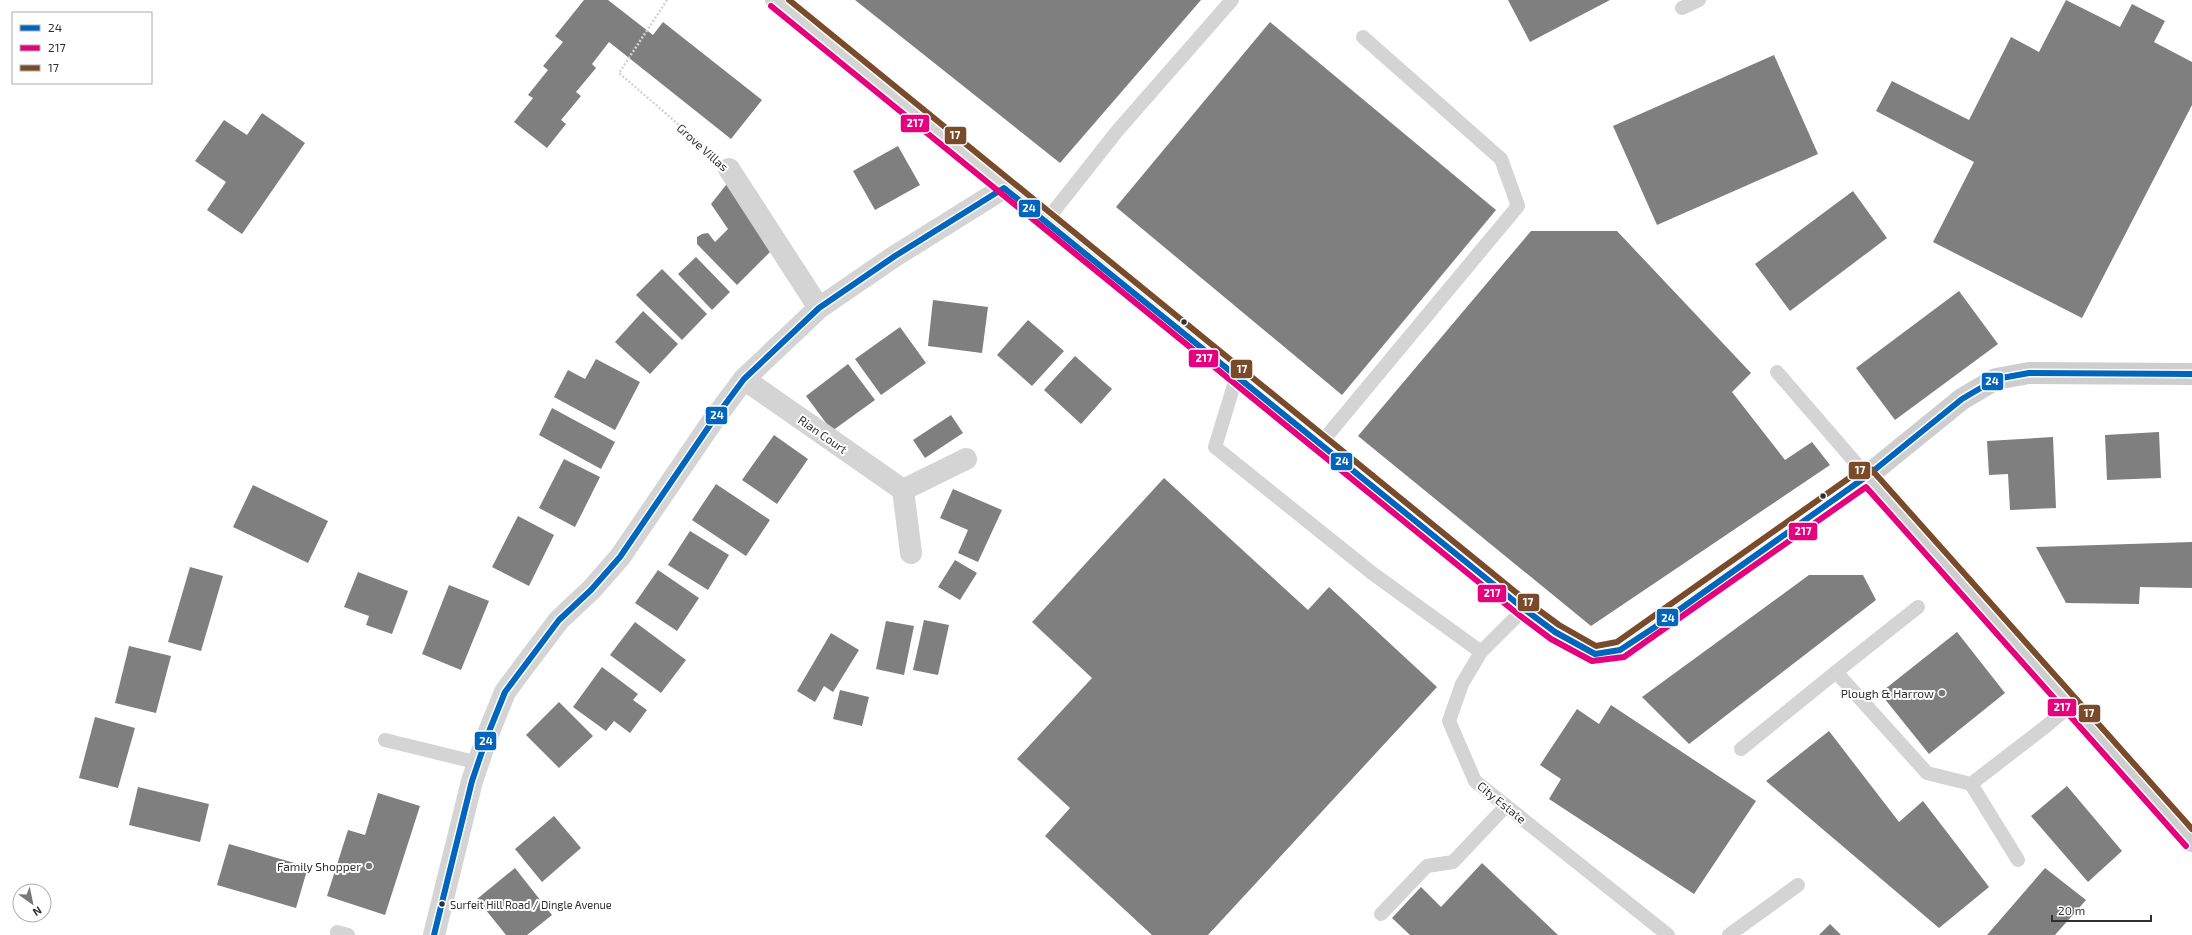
<svg xmlns="http://www.w3.org/2000/svg" width="2192" height="935" font-family="'Exo 2',sans-serif">
  <rect width="100%" height="100%" fill="#fff"/>
  <g fill="#7f7f7f">
    <path d="M584,0h24l45,35 10,-13 99,78 -31,39 -122,-97 -17,22 4,4 -20,24 5,4 -20,24 5,4 -19,24 -33,-26 19,-24 -5,-3 20,-25 -5,-4 20,-24 -8,-6z"/>
    <path d="M855,0h346l-141,163z"/>
    <path d="M1508,0h102l-80,42z"/>
    <path d="M2066,0l54,27 12,-23 33,17 -11,21 38,20v43l-110,213 -149,-76 41,-80 -98,-51 16,-30 77,39 42,-83 28,15z"/>
    <path d="M1270,22l226,188 -154,185 -226,-188z"/>
    <path d="M1774,55l44,99 -161,71 -44,-99z"/>
    <path d="M262,113l43,30 -63,91 -35,-24 19,-28 -31,-21 29,-41 23,15z"/>
    <path d="M898,146l22,39 -45,25 -22,-39z"/>
    <path d="M730,180l41,71 -34,34 -40,-41v-7l5,-3 6,-1 7,9 13,-13 -17,-25z"/>
    <path d="M1853,191l34,47 -97,73 -35,-47z"/>
    <path d="M1531,231h86l134,142 -19,19 53,68 27,-18 18,23 -239,161 -233,-190z"/>
    <path d="M696,257l34,35 -18,18 -34,-36z"/>
    <path d="M662,269l45,45 -25,26 -46,-45z"/>
    <path d="M1959,291l39,53 -103,76 -39,-52z"/>
    <path d="M933,300l55,7 -6,46 -54,-7z"/>
    <path d="M643,311l35,33 -28,30 -35,-32z"/>
    <path d="M1028,320l36,31 -32,35 -35,-31z"/>
    <path d="M900,327l26,36 -45,32 -26,-36z"/>
    <path d="M1075,356l37,33 -31,35 -37,-34z"/>
    <path d="M596,359l44,23 -25,48 -61,-33 14,-27 17,9z"/>
    <path d="M848,364l27,36 -43,31 -26,-35z"/>
    <path d="M552,408l63,34 -14,27 -62,-34z"/>
    <path d="M951,415l12,18 -38,25 -12,-18z"/>
    <path d="M2159,432l2,46 -54,2 -2,-45z"/>
    <path d="M774,435l34,24 -31,45 -35,-24z"/>
    <path d="M2053,437l3,71 -46,2 -2,-36 -19,1 -2,-34z"/>
    <path d="M564,459l36,18 -25,50 -36,-19z"/>
    <path d="M1164,478l144,132 21,-23 108,100 -229,248h-56l-107,-99 25,-28 -53,-49 75,-81 -60,-56z"/>
    <path d="M716,484l54,36 -24,36 -54,-36z"/>
    <path d="M253,485l75,36 -20,42 -75,-36z"/>
    <path d="M953,489l49,21 -24,52 -20,-9 10,-23 -28,-12z"/>
    <path d="M518,516l36,19 -25,51 -37,-19z"/>
    <path d="M690,531l39,24 -21,35 -40,-25z"/>
    <path d="M2192,542v46l-52,-1 -1,17 -73,-1 -30,-56z"/>
    <path d="M955,560l22,13 -17,27 -22,-13z"/>
    <path d="M190,567l33,9 -22,75 -33,-9z"/>
    <path d="M658,570l41,28 -22,33 -42,-28z"/>
    <path d="M358,572l50,19 -16,43 -26,-9 3,-9 -25,-9z"/>
    <path d="M1809,575h54l13,25 -187,144 -47,-47z"/>
    <path d="M449,585l40,16 -28,69 -39,-16z"/>
    <path d="M924,620l25,5 -11,50 -25,-5z"/>
    <path d="M886,621l28,5 -10,49 -28,-6z"/>
    <path d="M635,622l51,38 -25,33 -51,-38z"/>
    <path d="M1957,632l48,61 -76,61 -49,-61z"/>
    <path d="M831,633l28,17 -26,42 -9,-6 -9,16 -18,-11z"/>
    <path d="M129,646l42,10 -15,57 -41,-10z"/>
    <path d="M602,667l36,27 -5,6 14,10 -17,23 -16,-12 -8,10 -33,-24z"/>
    <path d="M840,690l29,7 -7,29 -29,-7z"/>
    <path d="M559,702l34,34 -34,32 -33,-33z"/>
    <path d="M1611,705l145,96 -62,93 -145,-95 12,-20 -21,-14 37,-56 22,15z"/>
    <path d="M95,717l40,11 -17,60 -39,-10z"/>
    <path d="M1829,731l70,91 24,-21 66,86 -50,41 -173,-147z"/>
    <path d="M2067,786l55,65 -34,31 -57,-66z"/>
    <path d="M138,787l71,17 -9,38 -71,-17z"/>
    <path d="M378,793l42,13 -35,109 -58,-19 21,-66 17,5z"/>
    <path d="M554,816l27,32 -39,34 -27,-33z"/>
    <path d="M229,844l79,23 -12,41 -79,-23z"/>
    <path d="M1482,863l76,72h-148l-18,-17 29,-31 20,20z"/>
    <path d="M515,868l37,47 -25,20h-21l-29,-36z"/>
    <path d="M2045,868l41,32 -31,35h-68z"/>
    <path d="M1830,924l11,11h-22z"/>
  </g>
  <g fill="none" stroke-linecap="round" stroke-linejoin="round">
    <path stroke="#d3d3d3" stroke-width="2.5" stroke-dasharray="2 2" stroke-linecap="butt" d="M667,0l-48,73 89,77"/>
    <g stroke="#d4d4d4" stroke-width="14">
      <path d="M1682,8l17,-8"/>
      <path d="M1046,221l72,-91 114,-130"/>
      <path d="M1777,372l90,104"/>
      <path d="M1237,375l-22,72 157,126 109,79"/>
      <path d="M1321,443l197,-237 -17,-47 -138,-122"/>
      <path d="M1918,607l-82,65 91,101 44,11 74,-57 25,-21"/>
      <path d="M1524,609l-43,43 -19,32 -13,37 26,60 193,154"/>
      <path d="M385,740l94,23"/>
      <path d="M1741,749l95,-77"/>
      <path d="M1971,784l47,76"/>
      <path d="M1381,914l46,-48 26,-4 53,-56"/>
      <path d="M337,932l11,3"/>
      <path d="M1729,935l69,-50"/>
    </g>
    <g stroke="#d4d4d4" stroke-width="22">
      <path d="M729,169l90,139"/>
      <path d="M744,379l159,111"/>
      <path d="M911,553l-8,-63 63,-31"/>
    </g>
    <g stroke="#d4d4d4" stroke-width="22">
      <path d="M776,0l748,609 31,23 40,22 25,-4 35,-23 212,-151"/>
      <path d="M434,935l38,-154 16,-47 17,-42 23,-31 31,-41 32,-30 29,-33 92,-135 32,-43 75,-71 76,-52 109,-68"/>
    </g>
    <path stroke="#cecece" stroke-width="22" d="M2192,374l-163,-1 -33,6 -34,20 -95,77 325,365"/>
    <g stroke="#fff" stroke-width="9">
      <path id="bus-1" d="M434,935l38,-154 16,-47 17,-42 54,-72 32,-30 29,-33 92,-135 32,-43 75,-71 76,-52 109,-68 520,421 31,23 40,22 25,-4 35,-23 212,-151 95,-77 34,-20 33,-6 163,1"/>
    </g>
    <g stroke="#fff" stroke-width="9">
      <path id="bus-2" d="M771,6l748,609 32,24 41,22 32,-4 242,-170 320,359"/>
    </g>
    <g stroke="#fff" stroke-width="9">
      <path id="bus-3" d="M789,0l740,603 30,22 37,21 21,-4 245,-173h9l321,360"/>
    </g>
    <use href="#bus-1" stroke="#0065bd" stroke-width="6"/>
    <use href="#bus-2" stroke="#e5007d" stroke-width="6"/>
    <use href="#bus-3" stroke="#7a4b2a" stroke-width="6"/>
  </g>
  <g fill="#303030" stroke="#fff" stroke-width="1.5">
    <circle cx="1184" cy="322" r="3.5"/>
    <circle cx="1823" cy="496" r="3.5"/>
    <circle cx="442" cy="904" r="3.5"/>
  </g>
  <g fill="#787878" stroke="#fff" stroke-width="1.5">
    <circle cx="1942" cy="693" r="4"/>
    <circle cx="369" cy="866" r="4"/>
  </g>
  <g text-anchor="middle" dominant-baseline="central" stroke-width="4" stroke-linejoin="round" paint-order="stroke">
    <g font-size="11" fill="#303030" stroke="#fff" text-anchor="start">
      <text x="450" y="904">Surfeit Hill Road / Dingle Avenue</text>
    </g>
    <g font-size="12" fill="#303030" stroke="#fff">
      <text transform="translate(703 147) rotate(42)">Grove Villas</text>
      <text transform="translate(823 434) rotate(35)">Rian Court</text>
      <text transform="translate(1502 802) rotate(39)">City Estate</text>
    </g>
    <g font-size="12" fill="#303030" stroke="#fff" text-anchor="end">
      <text x="1934" y="693">Plough &amp; Harrow</text>
      <text x="361" y="866">Family Shopper</text>
    </g>
  </g>
  <g stroke="#fff" stroke-width="1.5">
    <rect x="900" y="114" width="30" height="19" rx="4" fill="#e5007d"/>
    <rect x="944" y="126" width="23" height="19" rx="4" fill="#7a4b2a"/>
    <rect x="1018" y="199" width="23" height="19" rx="4" fill="#0065bd"/>
    <rect x="1188" y="349" width="31" height="19" rx="4" fill="#e5007d"/>
    <rect x="1230" y="359" width="23" height="20" rx="4" fill="#7a4b2a"/>
    <rect x="1981" y="372" width="23" height="19" rx="4" fill="#0065bd"/>
    <rect x="705" y="406" width="23" height="19" rx="4" fill="#0065bd"/>
    <rect x="1330" y="452" width="23" height="19" rx="4" fill="#0065bd"/>
    <rect x="1848" y="461" width="23" height="19" rx="4" fill="#7a4b2a"/>
    <rect x="1788" y="522" width="30" height="19" rx="4" fill="#e5007d"/>
    <rect x="1477" y="584" width="30" height="19" rx="4" fill="#e5007d"/>
    <rect x="1517" y="593" width="23" height="19" rx="4" fill="#7a4b2a"/>
    <rect x="1656" y="608" width="23" height="19" rx="4" fill="#0065bd"/>
    <rect x="2047" y="698" width="30" height="19" rx="4" fill="#e5007d"/>
    <rect x="2078" y="704" width="23" height="19" rx="4" fill="#7a4b2a"/>
    <rect x="474" y="731" width="23" height="20" rx="4" fill="#0065bd"/>
  </g>
  <g font-size="11" text-anchor="middle" font-weight="bold" fill="#fff">
    <text x="915" y="127">217</text>
    <text x="955" y="139">17</text>
    <text x="1029" y="212">24</text>
    <text x="1204" y="362">217</text>
    <text x="1242" y="373">17</text>
    <text x="1992" y="385">24</text>
    <text x="717" y="419">24</text>
    <text x="1342" y="465">24</text>
    <text x="1860" y="474">17</text>
    <text x="1803" y="535">217</text>
    <text x="1492" y="597">217</text>
    <text x="1528" y="606">17</text>
    <text x="1668" y="622">24</text>
    <text x="2062" y="711">217</text>
    <text x="2089" y="717">17</text>
    <text x="486" y="745">24</text>
  </g>
  <rect x="12" y="12" width="140" height="72" fill="#ffffff" stroke="#acacac"/>
  <rect x="20" y="25" width="20" height="6" fill="#0065bd" stroke="#acacac"/>
  <text x="48" y="32" font-size="12" fill="#303030">24</text>
  <rect x="20" y="45" width="20" height="6" fill="#e5007d" stroke="#acacac"/>
  <text x="48" y="52" font-size="12" fill="#303030">217</text>
  <rect x="20" y="65" width="20" height="6" fill="#7a4b2a" stroke="#acacac"/>
  <text x="48" y="72" font-size="12" fill="#303030">17</text>
  <g transform="translate(32 903) rotate(147)"><circle r="19" fill="#ffffff" stroke="#acacac"/>
  <path d="M0-3L7 15L0 10L-7 15Z" fill="#787878"/>
  <text y="-6" font-size="11" font-weight="bold" text-anchor="middle" fill="#303030">N</text>
  </g>
  <path d="M2052 915v6h99v-6" fill="none" stroke="#303030" stroke-width="2"/>
  <text x="2058" y="915" font-size="12" fill="#303030" stroke="#ffffff" stroke-width="3" paint-order="stroke">20 m</text>
</svg>
